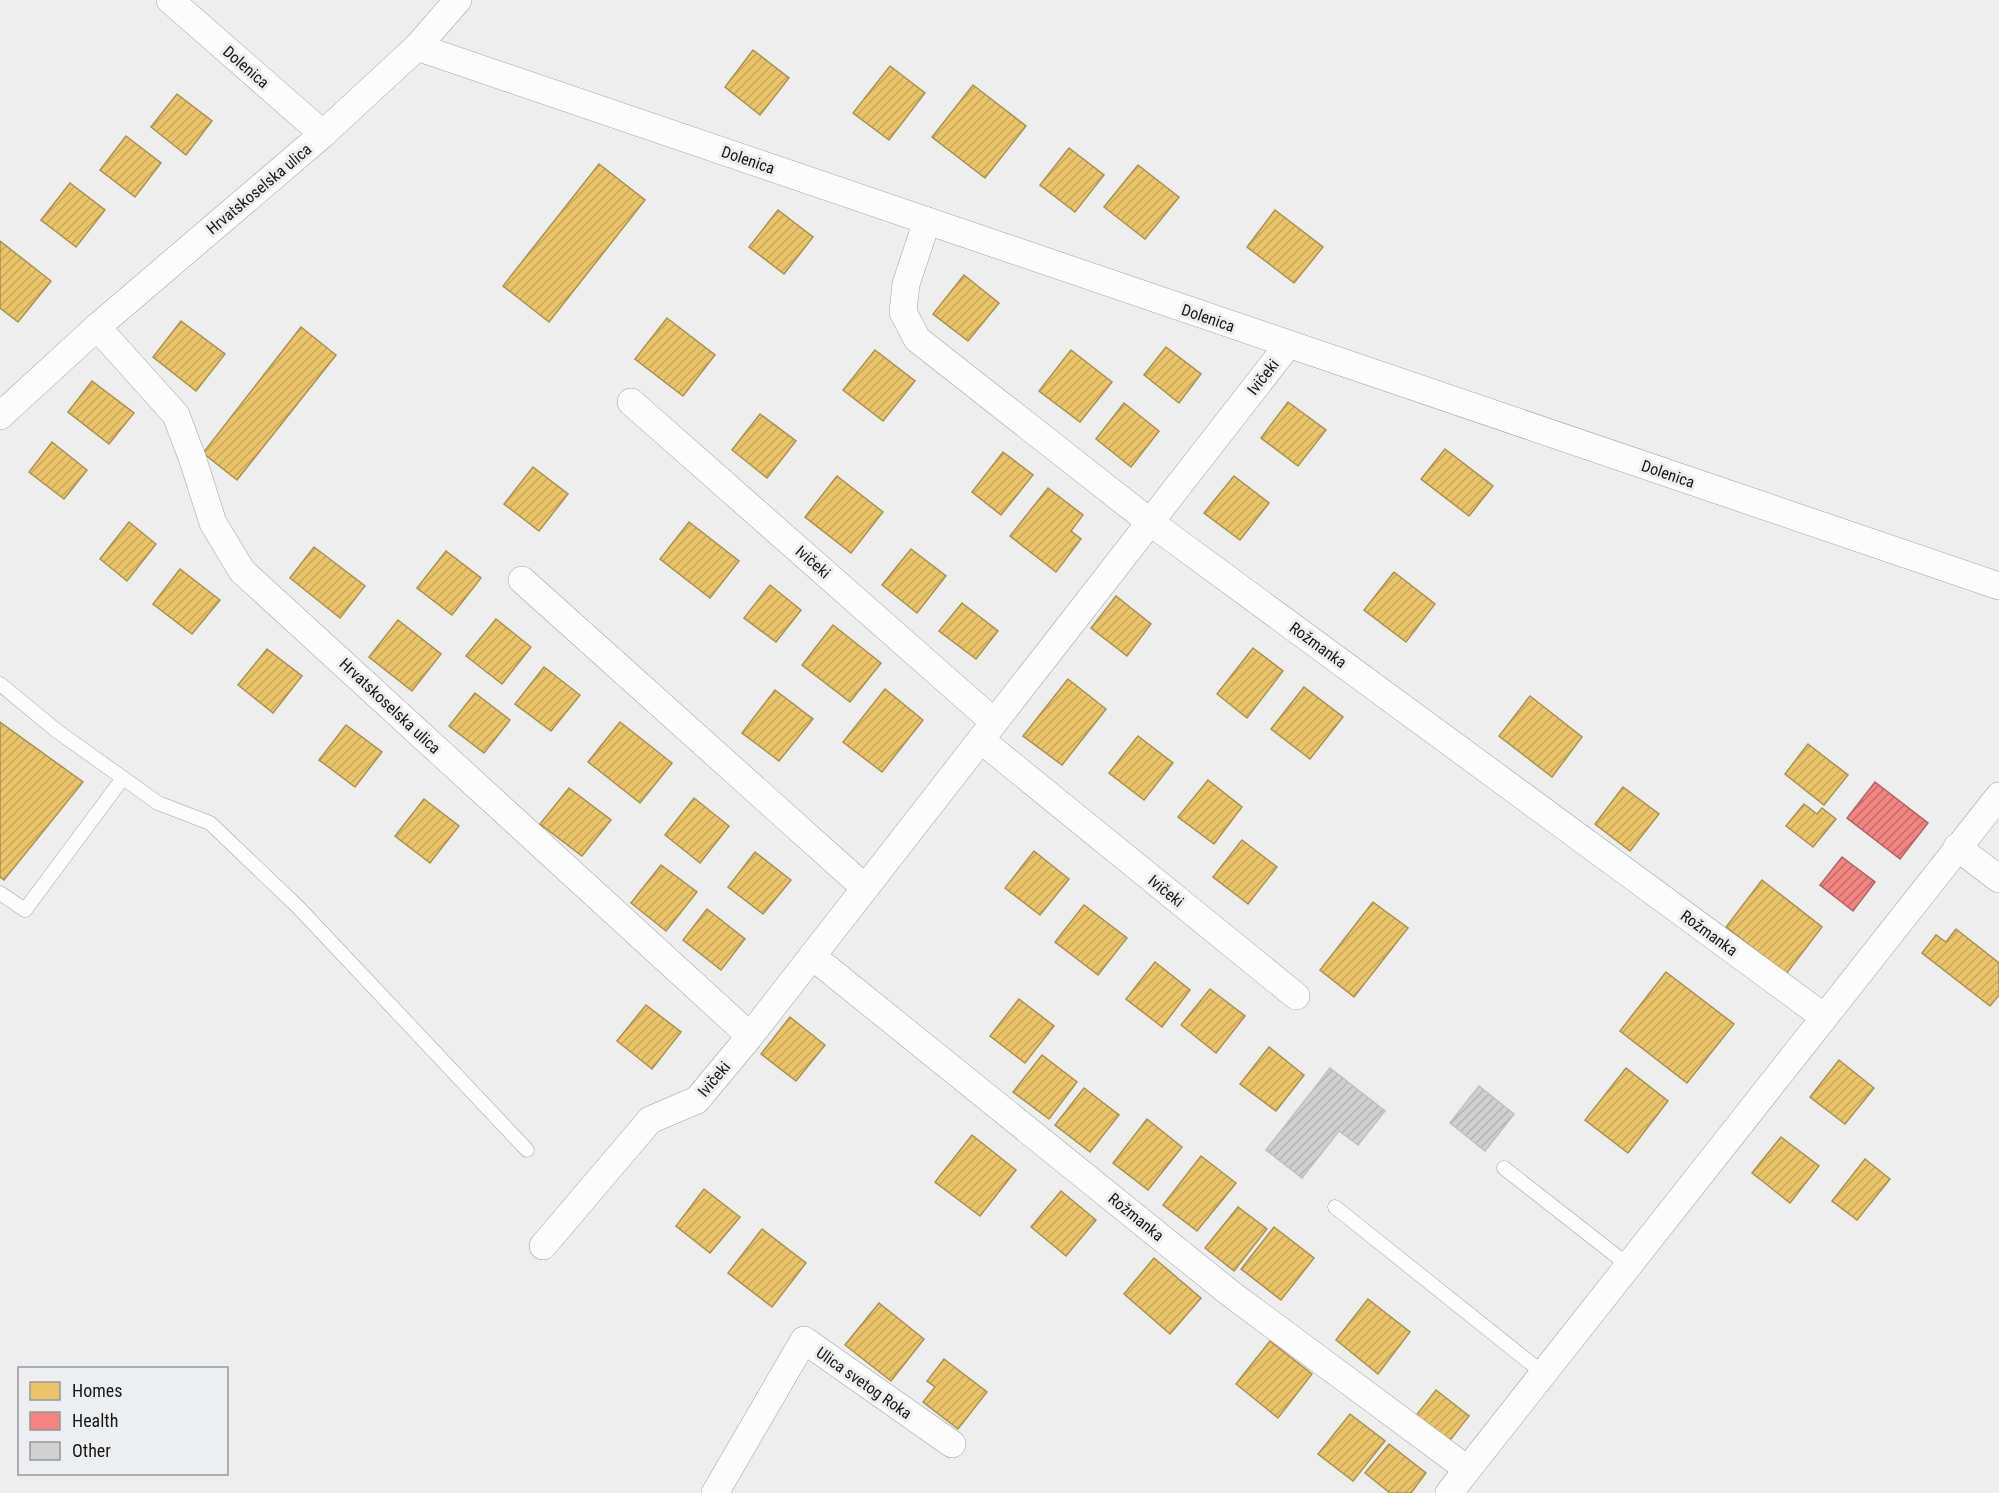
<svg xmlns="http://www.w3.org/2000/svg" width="1999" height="1493" font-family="'Roboto Condensed',sans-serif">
  <defs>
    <pattern id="homes-hatch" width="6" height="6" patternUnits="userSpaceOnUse" patternTransform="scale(1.5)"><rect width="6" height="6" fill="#e9c46a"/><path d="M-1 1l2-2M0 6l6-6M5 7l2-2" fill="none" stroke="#c7a85b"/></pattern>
    <pattern id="health-hatch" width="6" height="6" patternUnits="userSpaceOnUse" patternTransform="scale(1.5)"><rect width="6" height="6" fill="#f28482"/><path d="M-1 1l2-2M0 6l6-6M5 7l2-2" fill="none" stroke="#c36b69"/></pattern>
    <pattern id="building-hatch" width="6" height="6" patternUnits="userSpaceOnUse" patternTransform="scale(1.5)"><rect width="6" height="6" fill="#d0d0d0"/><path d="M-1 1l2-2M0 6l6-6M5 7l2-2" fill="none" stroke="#b2b2b2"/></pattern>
  </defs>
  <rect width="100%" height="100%" fill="#eeeeef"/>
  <g fill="url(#homes-hatch)" stroke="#aa9051" stroke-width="1.5">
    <path d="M753,50l36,28 -29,37 -35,-28z"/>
    <path d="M890,66l35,27 -36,47 -36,-27z"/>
    <path d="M973,85l53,41 -41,52 -53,-41z"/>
    <path d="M177,94l35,27 -26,34 -35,-28z"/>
    <path d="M126,136l35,27 -26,34 -35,-27z"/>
    <path d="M1069,148l35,27 -29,37 -35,-27z"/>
    <path d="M599,164l46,36 -96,122 -46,-36z"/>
    <path d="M1138,165l41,32 -34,42 -41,-32z"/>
    <path d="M70,183l35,27 -29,37 -35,-27z"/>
    <path d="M778,210l35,27 -29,37 -35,-27z"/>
    <path d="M1275,210l48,37 -29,36 -47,-36z"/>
    <path d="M0,241l51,40 -33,41 -18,-14z"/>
    <path d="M964,275l35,28 -31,38 -35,-27z"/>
    <path d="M667,318l48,37 -32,41 -48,-37z"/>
    <path d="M181,321l44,33 -29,37 -43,-34z"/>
    <path d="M301,327l35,28 -99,125 -34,-27z"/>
    <path d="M1166,347l35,27 -22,29 -35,-28z"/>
    <path d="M875,350l40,31 -32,40 -40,-31z"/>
    <path d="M1071,350l41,32 -32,40 -41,-31z"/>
    <path d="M92,381l42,32 -25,31 -41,-32z"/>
    <path d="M1288,402l38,28 -28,36 -37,-28z"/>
    <path d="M1124,403l35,28 -28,36 -35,-28z"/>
    <path d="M760,414l36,27 -29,37 -35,-28z"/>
    <path d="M52,442l35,28 -23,29 -35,-27z"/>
    <path d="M1445,449l48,37 -24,30 -48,-37z"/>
    <path d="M1003,452l30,23 -32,40 -29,-23z"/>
    <path d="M533,467l35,27 -29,37 -35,-27z"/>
    <path d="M837,476l46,36 -32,41 -46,-36z"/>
    <path d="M1234,476l35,27 -29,37 -36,-27z"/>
    <path d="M1048,488l35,27 -12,16 10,8 -25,33 -46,-36z"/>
    <path d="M129,522l27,22 -29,37 -27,-22z"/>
    <path d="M689,522l50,39 -29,37 -50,-39z"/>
    <path d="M314,547l51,39 -25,32 -50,-40z"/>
    <path d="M911,549l35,27 -29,37 -35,-28z"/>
    <path d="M446,551l35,27 -29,37 -35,-27z"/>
    <path d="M180,569l40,31 -28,34 -39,-30z"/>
    <path d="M1394,572l41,32 -29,38 -42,-32z"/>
    <path d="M770,585l31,25 -25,32 -32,-24z"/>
    <path d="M1116,596l35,28 -24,32 -36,-28z"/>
    <path d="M962,603l36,28 -22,28 -37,-28z"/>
    <path d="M496,619l35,28 -29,37 -36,-28z"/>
    <path d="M398,620l43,34 -29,37 -43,-34z"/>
    <path d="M833,625l48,38 -31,39 -48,-37z"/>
    <path d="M1253,648l30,23 -36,47 -30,-24z"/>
    <path d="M267,649l35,27 -29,37 -35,-28z"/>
    <path d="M544,667l36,28 -29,36 -36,-27z"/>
    <path d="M1068,679l38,30 -44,56 -39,-29z"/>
    <path d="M1304,687l39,30 -33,42 -39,-30z"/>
    <path d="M885,689l38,31 -41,52 -39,-30z"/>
    <path d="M775,690l38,29 -34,42 -37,-28z"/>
    <path d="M475,693l35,27 -26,33 -35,-27z"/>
    <path d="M1530,696l52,41 -30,40 -53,-41z"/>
    <path d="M0,722l83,60 -79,98 -4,-3z"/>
    <path d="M620,722l52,41 -32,40 -52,-41z"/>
    <path d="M346,725l36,27 -27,35 -36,-27z"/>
    <path d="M1138,736l35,27 -29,37 -35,-27z"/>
    <path d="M1808,744l40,31 -24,30 -39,-31z"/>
    <path d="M1208,780l34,27 -28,37 -36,-27z"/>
    <path d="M1623,787l36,27 -29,37 -35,-27z"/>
    <path d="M569,788l42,32 -29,36 -42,-32z"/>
    <path d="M694,798l35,28 -29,37 -35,-28z"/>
    <path d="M424,799l35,27 -29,37 -35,-27z"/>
    <path d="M1804,804l13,10 5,-6 14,11 -23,28 -27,-21z"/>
    <path d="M1242,840l35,27 -29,37 -35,-27z"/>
    <path d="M1034,851l35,28 -29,36 -35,-27z"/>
    <path d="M755,852l36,28 -28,34 -35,-27z"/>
    <path d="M661,865l36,27 -31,39 -35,-28z"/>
    <path d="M1762,880l60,47 -36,47 -60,-47z"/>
    <path d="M1373,902l35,26 -54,69 -34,-27z"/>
    <path d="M1084,905l43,33 -29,37 -43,-33z"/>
    <path d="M707,909l38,30 -24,31 -38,-30z"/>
    <path d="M1956,929l43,34v32l-9,11 -68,-53 14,-18 10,7z"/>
    <path d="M1155,962l35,28 -28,37 -36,-28z"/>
    <path d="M1666,972l68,52 -47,59 -67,-52z"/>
    <path d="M1210,989l35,27 -29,37 -35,-28z"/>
    <path d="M1019,999l35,27 -29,37 -35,-27z"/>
    <path d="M646,1005l35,27 -29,37 -35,-28z"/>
    <path d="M790,1017l35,28 -29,36 -35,-27z"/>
    <path d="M1269,1047l35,28 -28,36 -36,-27z"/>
    <path d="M1042,1055l35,27 -28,37 -36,-27z"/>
    <path d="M1839,1060l35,28 -29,36 -35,-27z"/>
    <path d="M1626,1068l42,33 -40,52 -43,-33z"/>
    <path d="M1084,1088l35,27 -29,37 -35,-27z"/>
    <path d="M1147,1119l35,28 -34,43 -35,-27z"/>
    <path d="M972,1135l44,35 -36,46 -45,-34z"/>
    <path d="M1781,1137l38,29 -29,37 -38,-30z"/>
    <path d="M1201,1156l35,27 -39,48 -34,-26z"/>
    <path d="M1865,1159l25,20 -33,41 -25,-19z"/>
    <path d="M704,1189l36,28 -30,36 -34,-27z"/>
    <path d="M1061,1191l35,29 -30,36 -35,-29z"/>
    <path d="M1238,1207l29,22 -33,42 -29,-23z"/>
    <path d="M1274,1227l40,31 -33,42 -40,-31z"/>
    <path d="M762,1229l44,34 -34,44 -44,-34z"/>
    <path d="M1154,1258l47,40 -31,36 -46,-40z"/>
    <path d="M1368,1299l42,33 -32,42 -42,-34z"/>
    <path d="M879,1303l45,36 -33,42 -46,-36z"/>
    <path d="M1270,1341l42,33 -34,44 -42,-34z"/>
    <path d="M944,1359l43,33 -29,37 -35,-27 12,-15 -8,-6z"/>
    <path d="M1436,1390l33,26 -25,32 -33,-26z"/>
    <path d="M1350,1414l35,27 -32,40 -35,-27z"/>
    <path d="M1389,1444l37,29 -15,20h-21l-25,-20z"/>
  </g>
  <g fill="url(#health-hatch)" stroke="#b06362" stroke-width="1.5">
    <path d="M1875,782l53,41 -28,36 -53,-41z"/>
    <path d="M1842,857l33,25 -22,29 -33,-26z"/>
  </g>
  <g fill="url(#building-hatch)" stroke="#c0c0c1" stroke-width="1.5">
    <path d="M1330,1068l55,43 -27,34 -19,-14 -37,47 -36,-28z"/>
    <path d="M1479,1086l35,28 -29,37 -35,-28z"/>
  </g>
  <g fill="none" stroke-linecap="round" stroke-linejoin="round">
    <g stroke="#a3a3a4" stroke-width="15">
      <g id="lane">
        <path d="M0,684l57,47 101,72 52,20 88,84 229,243"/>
        <path d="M0,893l25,17 98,-132"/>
        <path d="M1504,1168l124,97"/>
        <path d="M1335,1207l208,166"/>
      </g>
    </g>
    <g stroke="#a3a3a4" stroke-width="28">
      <g id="street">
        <path d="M170,0l153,134"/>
        <path d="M417,47l1582,539"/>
        <path d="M927,221l-21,63 -3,28 14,27 233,183 674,495"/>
        <path d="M97,327l79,88 17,45 20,63 29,48 508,465"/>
        <path d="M631,402l363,320"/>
        <path d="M0,416l97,-89 226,-193 94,-87 41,-47"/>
        <path d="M522,580l343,308"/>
        <path d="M981,740l315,256"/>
        <path d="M1957,847l42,32"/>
        <path d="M812,956l419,338 236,175"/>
        <path d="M543,1246l107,-126 47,-20 53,-64 538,-691"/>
        <path d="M715,1493l89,-153 148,104"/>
        <path d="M1449,1493l550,-697"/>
      </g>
    </g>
    <use href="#lane" stroke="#fcfcfd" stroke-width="14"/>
    <use href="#street" stroke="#fcfcfd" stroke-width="27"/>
  </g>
  <g text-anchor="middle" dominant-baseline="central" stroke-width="6" stroke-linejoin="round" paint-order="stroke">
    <g font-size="16" fill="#171718" stroke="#edeef0">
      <text transform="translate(246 67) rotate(41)">Dolenica</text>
      <text transform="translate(748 160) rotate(19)">Dolenica</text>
      <text transform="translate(259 189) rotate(-40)">Hrvatskoselska ulica</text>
      <text transform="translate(1208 318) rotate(19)">Dolenica</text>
      <text transform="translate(1263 377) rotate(-52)">Ivičeki</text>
      <text transform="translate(1668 474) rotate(19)">Dolenica</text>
      <text transform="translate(813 562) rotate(41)">Ivičeki</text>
      <text transform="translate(1318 645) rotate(36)">Rožmanka</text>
      <text transform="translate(390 706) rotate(43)">Hrvatskoselska ulica</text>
      <text transform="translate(1166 891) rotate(39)">Ivičeki</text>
      <text transform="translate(1709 933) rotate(36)">Rožmanka</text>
      <text transform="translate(714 1079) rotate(-50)">Ivičeki</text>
      <text transform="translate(1136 1217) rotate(39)">Rožmanka</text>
      <text transform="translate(864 1383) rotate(35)">Ulica svetog Roka</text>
    </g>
  </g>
  <rect x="18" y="1367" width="210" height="108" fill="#edeef0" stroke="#97989a" stroke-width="1.5"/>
  <rect x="30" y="1382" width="30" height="18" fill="#e9c46a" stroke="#97989a" stroke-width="1.5"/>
  <text x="72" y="1397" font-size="18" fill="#171718">Homes</text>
  <rect x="30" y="1412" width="30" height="18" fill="#f28482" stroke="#97989a" stroke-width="1.5"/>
  <text x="72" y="1427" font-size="18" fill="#171718">Health</text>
  <rect x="30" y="1442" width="30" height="18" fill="#d0d0d0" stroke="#97989a" stroke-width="1.5"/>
  <text x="72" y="1457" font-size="18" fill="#171718">Other</text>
</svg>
